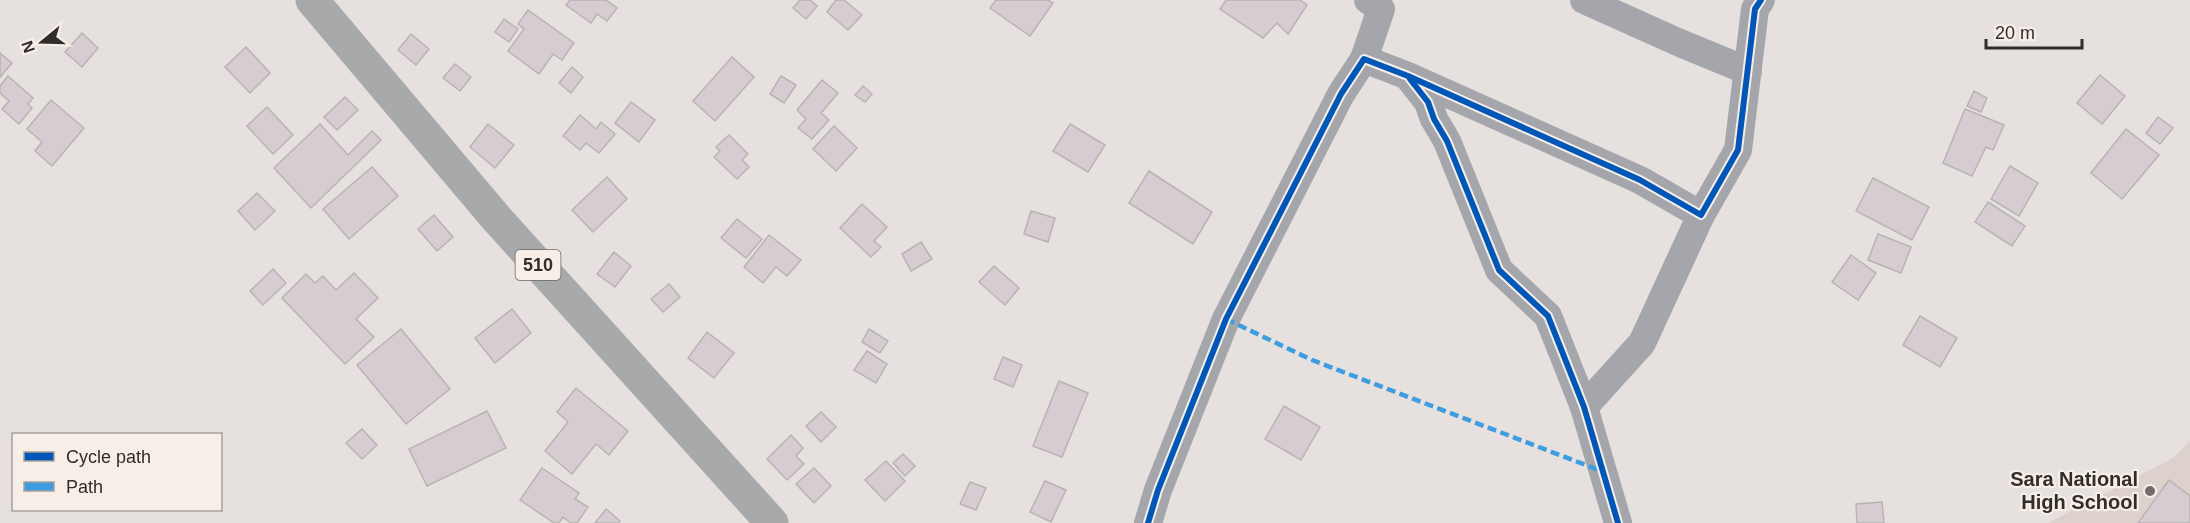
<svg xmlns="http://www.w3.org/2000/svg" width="2190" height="523" font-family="Helvetica,sans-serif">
  <rect width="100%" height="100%" fill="#e6e1de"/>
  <path fill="#dcd2cb" d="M2190,441v82h-142l125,-65z"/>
  <g fill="#d8ccd3" stroke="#b8b4b4" stroke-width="1.5">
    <path d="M570,0h36l11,8 -10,13 -10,-7 -6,9 -25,-18z"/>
    <path d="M800,0h10l7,6 -11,13 -13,-11z"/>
    <path d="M836,0h8l18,15 -14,15 -21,-18z"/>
    <path d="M996,0h52l5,3 -23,33 -40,-28z"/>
    <path d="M1226,0h74l7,5 -19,29 -11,-11 -14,15 -43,-29z"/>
    <path d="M528,10l46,33 -12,17 -9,-6 -14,20 -31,-23 16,-22 -6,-5z"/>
    <path d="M504,19l14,10 -9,13 -14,-10z"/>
    <path d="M82,33l16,15 -16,19 -17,-15z"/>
    <path d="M411,34l18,15 -13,16 -18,-15z"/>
    <path d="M246,47l24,26 -20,20 -25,-26z"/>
    <path d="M0,53l12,10 -12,14z"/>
    <path d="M732,57l22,20 -39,44 -22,-20z"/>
    <path d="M455,64l16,13 -11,14 -17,-13z"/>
    <path d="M572,67l11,10 -12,16 -12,-10z"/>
    <path d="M2100,75l25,21 -23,28 -25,-21z"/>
    <path d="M8,76l25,22 -5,6 4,4 -13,16 -17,-15 7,-8 -9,-8v-7z"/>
    <path d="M781,76l15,9 -12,18 -14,-9z"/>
    <path d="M822,80l16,13 -17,20 8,7 -17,19 -14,-11 8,-9 -9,-9z"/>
    <path d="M863,86l9,8 -7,8 -10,-7z"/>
    <path d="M1974,91l13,7 -6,14 -14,-6z"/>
    <path d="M345,97l13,13 -21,20 -13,-13z"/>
    <path d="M51,100l33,28 -32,38 -17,-15 7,-9 -15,-13z"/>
    <path d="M631,102l24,18 -16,22 -24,-19z"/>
    <path d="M267,107l26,28 -20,19 -26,-28z"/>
    <path d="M1965,109l39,16 -11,25 -7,-3 -14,29 -29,-13z"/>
    <path d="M580,115l16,14 5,-7 14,12 -16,19 -13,-10 -6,7 -17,-14z"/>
    <path d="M2158,117l15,11 -13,16 -14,-11z"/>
    <path d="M320,124l28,31 24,-24 9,9 -70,68 -37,-40z"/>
    <path d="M488,124l26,21 -19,23 -25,-21z"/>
    <path d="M1070,124l35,21 -17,27 -35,-21z"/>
    <path d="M834,126l23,22 -21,23 -23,-22z"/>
    <path d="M2126,129l33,26 -37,44 -31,-26z"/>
    <path d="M729,135l19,19 -6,6 7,7 -12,12 -23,-22 6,-6 -4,-4z"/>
    <path d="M2010,166l28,17 -19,33 -28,-17z"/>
    <path d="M372,167l26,29 -49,43 -26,-30z"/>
    <path d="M1149,171l63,41 -19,32 -64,-41z"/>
    <path d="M607,177l20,22 -34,33 -21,-22z"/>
    <path d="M1873,178l56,29 -17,33 -56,-29z"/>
    <path d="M257,193l18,18 -20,19 -17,-19z"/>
    <path d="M1988,202l37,24 -13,20 -37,-24z"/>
    <path d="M862,204l25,23 -13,14 7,6 -10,10 -31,-29z"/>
    <path d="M1031,211l24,7 -7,24 -24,-8z"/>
    <path d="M434,215l19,22 -16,14 -19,-22z"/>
    <path d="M737,219l25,20 -16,19 -25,-20z"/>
    <path d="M1878,234l33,13 -10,26 -33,-13z"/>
    <path d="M769,235l32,25 -14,16 -11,-9 -13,16 -19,-16z"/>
    <path d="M921,242l11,17 -21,12 -9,-17z"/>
    <path d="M614,252l17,14 -16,21 -18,-13z"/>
    <path d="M1851,255l25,18 -18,27 -26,-18z"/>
    <path d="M994,266l25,22 -14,17 -26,-23z"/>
    <path d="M273,269l13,14 -23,22 -13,-14z"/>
    <path d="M354,273l24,25 -22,21 18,18 -29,27 -63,-66 24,-24 9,9 8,-7 13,14z"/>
    <path d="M669,284l11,13 -17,15 -12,-13z"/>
    <path d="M512,309l19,24 -36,30 -20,-25z"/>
    <path d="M1920,316l37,22 -17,29 -37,-22z"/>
    <path d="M401,329l49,60 -44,35 -49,-59z"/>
    <path d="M869,329l19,12 -8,12 -18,-11z"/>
    <path d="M707,332l27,21 -20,25 -26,-20z"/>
    <path d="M867,351l20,13 -11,19 -22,-13z"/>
    <path d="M1003,357l19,8 -9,22 -19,-8z"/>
    <path d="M1059,381l29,12 -26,64 -29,-11z"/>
    <path d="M576,388l52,43 -19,24 -13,-11 -24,30 -27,-23 23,-29 -11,-10z"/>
    <path d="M1284,406l36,21 -19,33 -36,-21z"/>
    <path d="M487,411l19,37 -79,38 -18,-37z"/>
    <path d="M821,412l15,15 -15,15 -15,-16z"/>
    <path d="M362,429l15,16 -15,14 -16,-16z"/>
    <path d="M791,435l12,13 -7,8 8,8 -17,16 -20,-21z"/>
    <path d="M903,454l12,12 -10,10 -12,-13z"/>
    <path d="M886,461l19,20 -20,20 -20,-21z"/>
    <path d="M542,468l37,25 -4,6 13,8 -11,16h-6l-8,-6 -4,6h-5l-34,-23z"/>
    <path d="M814,468l17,18 -17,17 -18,-19z"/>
    <path d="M2169,480l21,16v27h-52z"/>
    <path d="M1045,481l21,9 -15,32 -21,-10z"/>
    <path d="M970,482l16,6 -10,22 -16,-6z"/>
    <path d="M1882,502l2,21h-27l-1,-19z"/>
    <path d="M606,509l14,12 -2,2h-23z"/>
  </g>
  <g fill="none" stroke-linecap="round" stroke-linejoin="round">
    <g stroke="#a5a6ab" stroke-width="28">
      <path d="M1584,0l96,43 68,28"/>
      <path d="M1364,59l17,-50 -13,-9"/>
      <path d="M1409,78l19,24 6,17 13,22 52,129 49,46 36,91 34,116"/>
      <path d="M1584,407l58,-64 59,-128"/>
      <path d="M1148,523l10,-33 68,-171 115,-225 23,-35 44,17 232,104 61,35 37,-65 17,-141 6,-9"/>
    </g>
    <path stroke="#a8a9ab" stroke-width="33" d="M312,0l185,219 275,304"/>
    <path stroke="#3e9de1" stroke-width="4.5" stroke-dasharray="9 4.5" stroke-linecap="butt" d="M1226,319l86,41 292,112"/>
    <g stroke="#f6eee7" stroke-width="10">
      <g id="cycleway">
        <path d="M1410,79l18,23 6,17 13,22 52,129 49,46 36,91 34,116"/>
        <path d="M1148,523l10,-33 68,-171 115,-225 23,-35 44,17 232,104 61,35 37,-65 17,-141 6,-9"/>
      </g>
    </g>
    <use href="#cycleway" stroke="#0057b8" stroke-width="6"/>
  </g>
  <circle fill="#706c6a" stroke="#f6eee7" stroke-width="2" cx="2150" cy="491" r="6"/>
  <g text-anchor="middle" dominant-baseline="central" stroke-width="4.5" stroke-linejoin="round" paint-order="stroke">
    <rect fill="#f6eee7" stroke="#6b6763" stroke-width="1.5" x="515.5" y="250" width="45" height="30" rx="4.5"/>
    <g font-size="18" font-weight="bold" fill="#302d2b">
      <text x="538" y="265">510</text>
    </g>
    <g font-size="20" font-weight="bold" fill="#302d2b" stroke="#f6eee7" text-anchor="end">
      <text x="2138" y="479">Sara National<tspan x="2138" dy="23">High School</tspan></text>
    </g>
  </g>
  <rect x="12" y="433" width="210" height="78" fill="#f6eee7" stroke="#a7a19c" stroke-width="1.5"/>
  <rect x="24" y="452" width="30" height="9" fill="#0057b8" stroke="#a7a19c" stroke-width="1.5"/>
  <text x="66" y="463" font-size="18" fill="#302d2b">Cycle path</text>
  <rect x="24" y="482" width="30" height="9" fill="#3e9de1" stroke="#a7a19c" stroke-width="1.5"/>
  <text x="66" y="493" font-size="18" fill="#302d2b">Path</text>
  <g transform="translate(42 42) rotate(251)" stroke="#f6eee7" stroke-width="4.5" paint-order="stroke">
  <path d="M0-4.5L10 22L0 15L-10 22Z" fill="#302d2b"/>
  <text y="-9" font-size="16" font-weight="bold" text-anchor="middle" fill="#302d2b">N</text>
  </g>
  <path d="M1986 39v9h96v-9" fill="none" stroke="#302d2b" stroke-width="3"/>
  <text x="1995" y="39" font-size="18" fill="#302d2b" stroke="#f6eee7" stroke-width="4.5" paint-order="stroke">20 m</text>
</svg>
